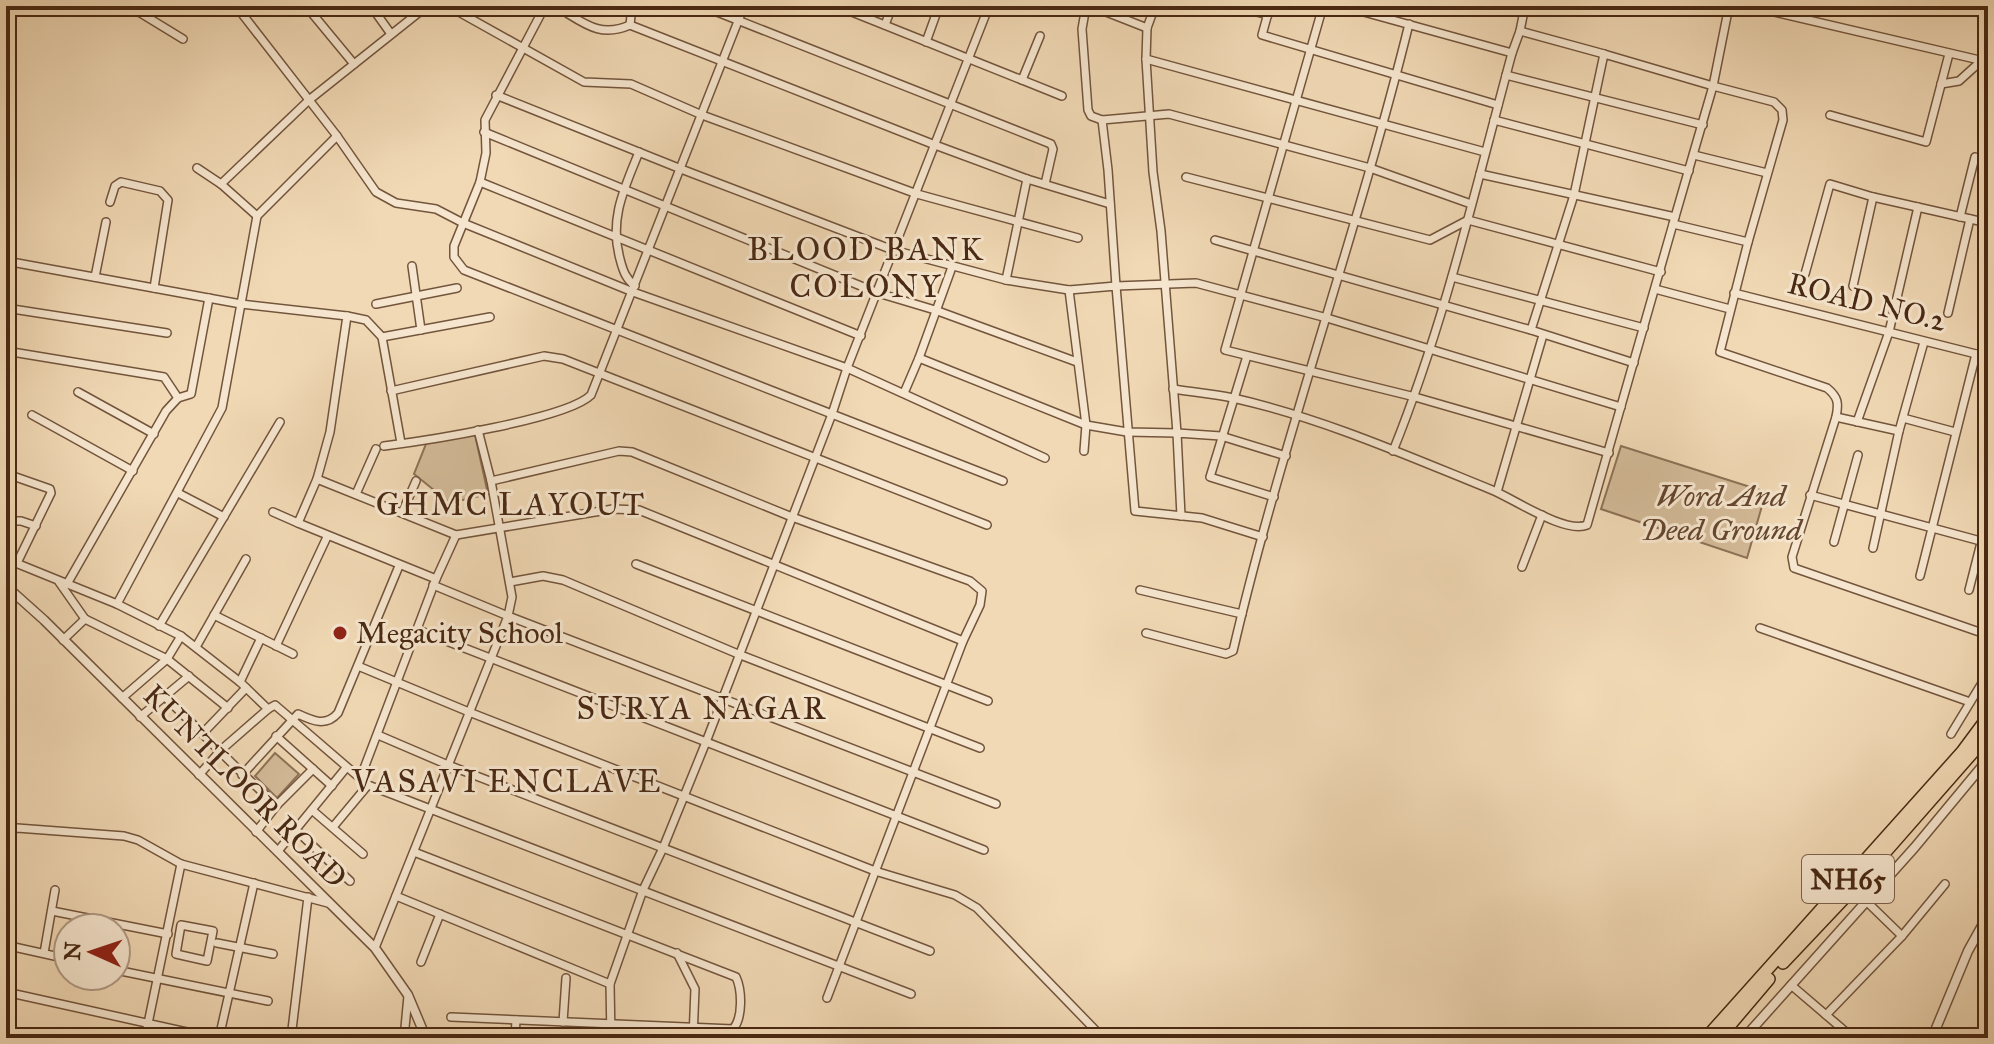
<svg xmlns="http://www.w3.org/2000/svg" width="1994" height="1044" font-family="'IM FELL Great Primer',serif">
  <rect width="100%" height="100%" fill="#f1d9b5"/>
  <filter id="stains"><feTurbulence type="fractalNoise" baseFrequency=".0025" numOctaves="4"/><feColorMatrix values="0 0 0 0 .2 0 0 0 0 .09 0 0 0 0 .02 0 0 0 .5 -.17"/></filter>
  <radialGradient id="worn" r=".72"><stop offset=".6" stop-color="#630" stop-opacity="0"/><stop offset="1" stop-color="#630" stop-opacity=".3"/></radialGradient>
  <g fill="#d4bb99" stroke="#8e7256" stroke-width="2">
    <path d="M475,435l13,59 -38,9 -36,-29 14,-35z"/>
    <path d="M1621,446l145,46 -19,66 -146,-49z"/>
    <path d="M275,753l24,21 -22,24 -22,-22z"/>
  </g>
  <g fill="none" stroke-linecap="round" stroke-linejoin="round">
    <g stroke="#73553c" stroke-width="10">
      <g id="minor">
        <path d="M129,6l54,33"/>
        <path d="M236,6l101,130 39,56 20,11 40,6 27,14 170,69 214,76 198,90"/>
        <path d="M306,6l48,58"/>
        <path d="M371,6l20,28"/>
        <path d="M448,6l136,76 47,2 71,31 215,79 161,44"/>
        <path d="M555,6c27,15 43,33 75,19l305,120 92,34 83,25"/>
        <path d="M702,6l349,138 2,5 -8,35"/>
        <path d="M837,6l225,90"/>
        <path d="M1086,6l-4,23 6,81 3,6 11,4"/>
        <path d="M1091,6l56,22"/>
        <path d="M1235,6l33,9"/>
        <path d="M1270,6l-8,29 236,70"/>
        <path d="M1323,6l-98,344 190,47 194,56"/>
        <path d="M1342,6l170,47"/>
        <path d="M1749,6l239,56"/>
        <path d="M630,25l2,-19"/>
        <path d="M885,25l7,-19"/>
        <path d="M1520,31l84,23"/>
        <path d="M926,42l13,-36"/>
        <path d="M1146,59l339,93"/>
        <path d="M1506,75l197,50"/>
        <path d="M1022,80l18,-44"/>
        <path d="M1941,84l18,-3 22,-20"/>
        <path d="M496,95l185,74 212,81 113,30 63,10 47,-4 19,225 67,7 61,19"/>
        <path d="M1830,115l96,27 23,-88"/>
        <path d="M1494,120l195,51"/>
        <path d="M484,132l394,161 57,17 142,52"/>
        <path d="M1694,155l73,18"/>
        <path d="M197,168l24,16 36,32"/>
        <path d="M1186,177l244,63 38,-20 193,52"/>
        <path d="M480,182l6,-29 -1,-33 60,-114"/>
        <path d="M221,184l88,-84 118,-94"/>
        <path d="M110,202l5,-16 6,-4 39,9 8,9 -14,88"/>
        <path d="M1471,204l-101,-36 -201,-54 -67,6 6,50 8,116 80,-3 131,35 294,89"/>
        <path d="M1675,217l38,-131 61,16 8,8 1,10 -35,122"/>
        <path d="M1960,217l15,-60"/>
        <path d="M1673,224l75,18 -28,110 107,36c11,9 12,15 9,29l-44,140 2,11 194,67"/>
        <path d="M1215,240l316,90 103,33"/>
        <path d="M6,261l235,43 106,12 -17,116 -13,47 -19,44 138,56 -76,200"/>
        <path d="M412,266l9,64"/>
        <path d="M1805,274l25,-90 43,13 115,26"/>
        <path d="M95,277l11,-55"/>
        <path d="M1452,277l192,51"/>
        <path d="M1006,280l21,-101"/>
        <path d="M635,286c-9,-7 -12,-15 -15,-27 -11,-40 4,-70 19,-107"/>
        <path d="M1853,286l20,-89"/>
        <path d="M1655,289l75,20"/>
        <path d="M1069,290l17,135 -2,26"/>
        <path d="M1734,293l254,64"/>
        <path d="M376,304l81,-16"/>
        <path d="M6,308l161,25"/>
        <path d="M1948,313l22,-94"/>
        <path d="M347,316l19,4 16,17 19,106"/>
        <path d="M1531,330l43,-135 30,-141 109,32 16,-80"/>
        <path d="M861,336l-381,-154 -26,64v11l10,13 539,211"/>
        <path d="M382,337l108,-20"/>
        <path d="M6,351l158,26 14,21"/>
        <path d="M1247,356l-37,121 64,20"/>
        <path d="M919,358l33,-91"/>
        <path d="M1173,389c20,3 40,5 60,9 89,20 175,58 259,92 22,9 73,44 95,35l88,-308 -195,-43"/>
        <path d="M391,391l153,-35 19,3 424,166"/>
        <path d="M78,392l76,42"/>
        <path d="M904,393l15,-35 167,67 41,7 50,1 -16,-202 -8,-59 -7,-113 1,-31 8,-22"/>
        <path d="M32,415l101,56"/>
        <path d="M1836,417l63,14"/>
        <path d="M1903,418l52,14"/>
        <path d="M1857,422l32,-90 29,-125"/>
        <path d="M384,446c40,-5 183,-27 207,-51l153,-389"/>
        <path d="M1393,451c52,-129 83,-265 119,-398l8,-22 5,-25"/>
        <path d="M10,475l40,14 1,4 -34,70"/>
        <path d="M317,479l139,56 -20,44"/>
        <path d="M491,481l128,-30 13,1 160,65 178,64 12,10 -2,14 -17,36 -136,357"/>
        <path d="M1497,492l46,-157"/>
        <path d="M178,493l46,24"/>
        <path d="M356,494l20,-45"/>
        <path d="M1810,495l178,48"/>
        <path d="M273,512l25,11"/>
        <path d="M402,513l14,-32"/>
        <path d="M1181,516l-4,-83 44,3 65,20"/>
        <path d="M6,521h15l15,5"/>
        <path d="M456,535l157,-26 26,1 324,131"/>
        <path d="M1834,542l24,-87"/>
        <path d="M1873,548l26,-117 25,-89"/>
        <path d="M6,559l111,45 64,32 59,46 28,27"/>
        <path d="M636,564l352,137"/>
        <path d="M1522,567l20,-52"/>
        <path d="M1920,576l56,-222"/>
        <path d="M59,582l26,37"/>
        <path d="M510,582l33,-6 20,4 175,74 242,94"/>
        <path d="M67,584l99,-173 12,-13 13,-4 18,-96"/>
        <path d="M433,585l75,31 4,-19 -21,-116 -13,-51"/>
        <path d="M1140,590l102,24"/>
        <path d="M1969,590l19,-75"/>
        <path d="M117,604l105,-196 35,-192 80,-80"/>
        <path d="M214,615l79,39"/>
        <path d="M159,626l121,-204"/>
        <path d="M1760,628l210,74"/>
        <path d="M418,630l566,220"/>
        <path d="M1146,633l80,21 7,-3c49,-211 124,-416 176,-627"/>
        <path d="M63,640l22,-21 82,40 61,49"/>
        <path d="M276,646l51,-109"/>
        <path d="M196,647l50,-88"/>
        <path d="M358,666l111,46 406,159 80,24 22,13 126,130"/>
        <path d="M240,682l21,-44"/>
        <path d="M165,697c38,36 72,74 112,108"/>
        <path d="M122,698l45,-39 14,-23"/>
        <path d="M140,717l49,-41"/>
        <path d="M203,733l43,-45"/>
        <path d="M1951,734l37,-61"/>
        <path d="M378,735l70,30 482,186"/>
        <path d="M276,736l56,50"/>
        <path d="M199,775l22,-25 47,-41 7,-4 93,80 543,209"/>
        <path d="M242,775l56,-61c15,7 28,13 40,-1l61,-147"/>
        <path d="M312,810l51,44"/>
        <path d="M333,827l35,-42"/>
        <path d="M296,830l54,51"/>
        <path d="M6,831l11,-3 107,8 14,4 43,24 147,39"/>
        <path d="M256,832l21,-27 36,-36"/>
        <path d="M278,851l68,-83"/>
        <path d="M414,852l322,125c6,13 7,41 -3,52l-282,-12"/>
        <path d="M6,869h2"/>
        <path d="M396,896l214,88"/>
        <path d="M52,911l116,23"/>
        <path d="M181,925l32,6 -6,30 -31,-7z"/>
        <path d="M1902,936l43,-52"/>
        <path d="M217,943l56,11"/>
        <path d="M14,947l54,12"/>
        <path d="M375,948l133,-332 488,188"/>
        <path d="M44,953l11,-63"/>
        <path d="M677,953l18,36 -2,49"/>
        <path d="M421,962l19,-48"/>
        <path d="M116,970l152,31"/>
        <path d="M1791,985l62,53"/>
        <path d="M6,992l208,46"/>
        <path d="M1826,1015l76,-79 -36,-35"/>
        <path d="M563,1022l3,-44"/>
        <path d="M145,1038l36,-174"/>
        <path d="M219,1038l35,-155"/>
        <path d="M291,1038l17,-141"/>
        <path d="M404,1038l4,-42"/>
        <path d="M515,1038l1,-18"/>
        <path d="M611,1038l-1,-54 33,-94 20,-42 43,-106 126,-328 15,-46 142,-362"/>
      </g>
    </g>
    <g stroke="#73553c" stroke-width="11">
      <g id="tertiary">
        <path d="M6,586l38,34 331,328 33,47 18,43"/>
        <path d="M1744,1038l171,-191 73,-88"/>
        <path d="M1932,1038l36,-87 20,-36"/>
      </g>
    </g>
    <g stroke="#492913" stroke-width="14">
      <g id="trunk">
        <path d="M1783,963l70,-74 135,-154"/>
        <path d="M1706,1038l256,-286 26,-35"/>
        <path d="M1719,1038l50,-59"/>
      </g>
    </g>
    <use href="#minor" stroke="#f6e6cf" stroke-width="7"/>
    <use href="#tertiary" stroke="#f6e6cf" stroke-width="8"/>
    <use href="#trunk" stroke="#f1d9b5" stroke-width="11"/>
  </g>
  <circle fill="#8f2418" stroke="#f6e6cf" stroke-width="3" cx="340" cy="633" r="8"/>
  <g text-anchor="middle" dominant-baseline="central" stroke-width="6" stroke-linejoin="round" paint-order="stroke">
    <rect fill="#f6e6cf" stroke="#7d624b" stroke-width="2" x="1802" y="855" width="92" height="48" rx="6"/>
    <g font-size="28" font-weight="bold" fill="#492913">
      <text x="1848" y="879">NH65</text>
    </g>
    <g font-size="30" fill="#492913" stroke="#f6e6cf">
      <text transform="translate(1867 302) rotate(14)">ROAD NO.2</text>
      <text transform="translate(245 786) rotate(45)">KUNTLOOR ROAD</text>
    </g>
    <g font-size="30" font-style="italic" fill="#65462e" stroke="#f6e6cf">
      <text x="1721" y="496">Word And<tspan x="1721" dy="34">Deed Ground</tspan></text>
    </g>
    <g font-size="30" fill="#492913" stroke="#f6e6cf" text-anchor="start">
      <text x="356" y="633">Megacity School</text>
    </g>
    <g font-size="32" letter-spacing="2" fill="#492913" stroke="#f6e6cf">
      <text x="866" y="249">BLOOD BANK<tspan x="866" dy="37">COLONY</tspan></text>
      <text x="511" y="504">GHMC LAYOUT</text>
      <text x="702" y="708">SURYA NAGAR</text>
      <text x="507" y="781">VASAVI ENCLAVE</text>
    </g>
  </g>
  <rect width="1994" height="1044" fill="none" stroke="#f1d9b5" stroke-width="32"/>
  <rect x="8" y="8" width="1978" height="1028" fill="none" stroke="#492913" stroke-width="4"/>
  <rect x="16" y="16" width="1962" height="1012" fill="none" stroke="#492913" stroke-width="2"/>
  <g transform="translate(92 952) rotate(273)"><circle r="38" fill="#f6e6cf" stroke="#b19a84" stroke-width="2"/>
  <path d="M0-6L14 30L0 20L-14 30Z" fill="#8f2418"/>
  <text y="-12" font-size="22" font-weight="bold" text-anchor="middle" fill="#492913">N</text>
  </g>
  <rect width="100%" height="100%" filter="url(#stains)"/>
  <rect width="100%" height="100%" fill="url(#worn)"/>
</svg>
